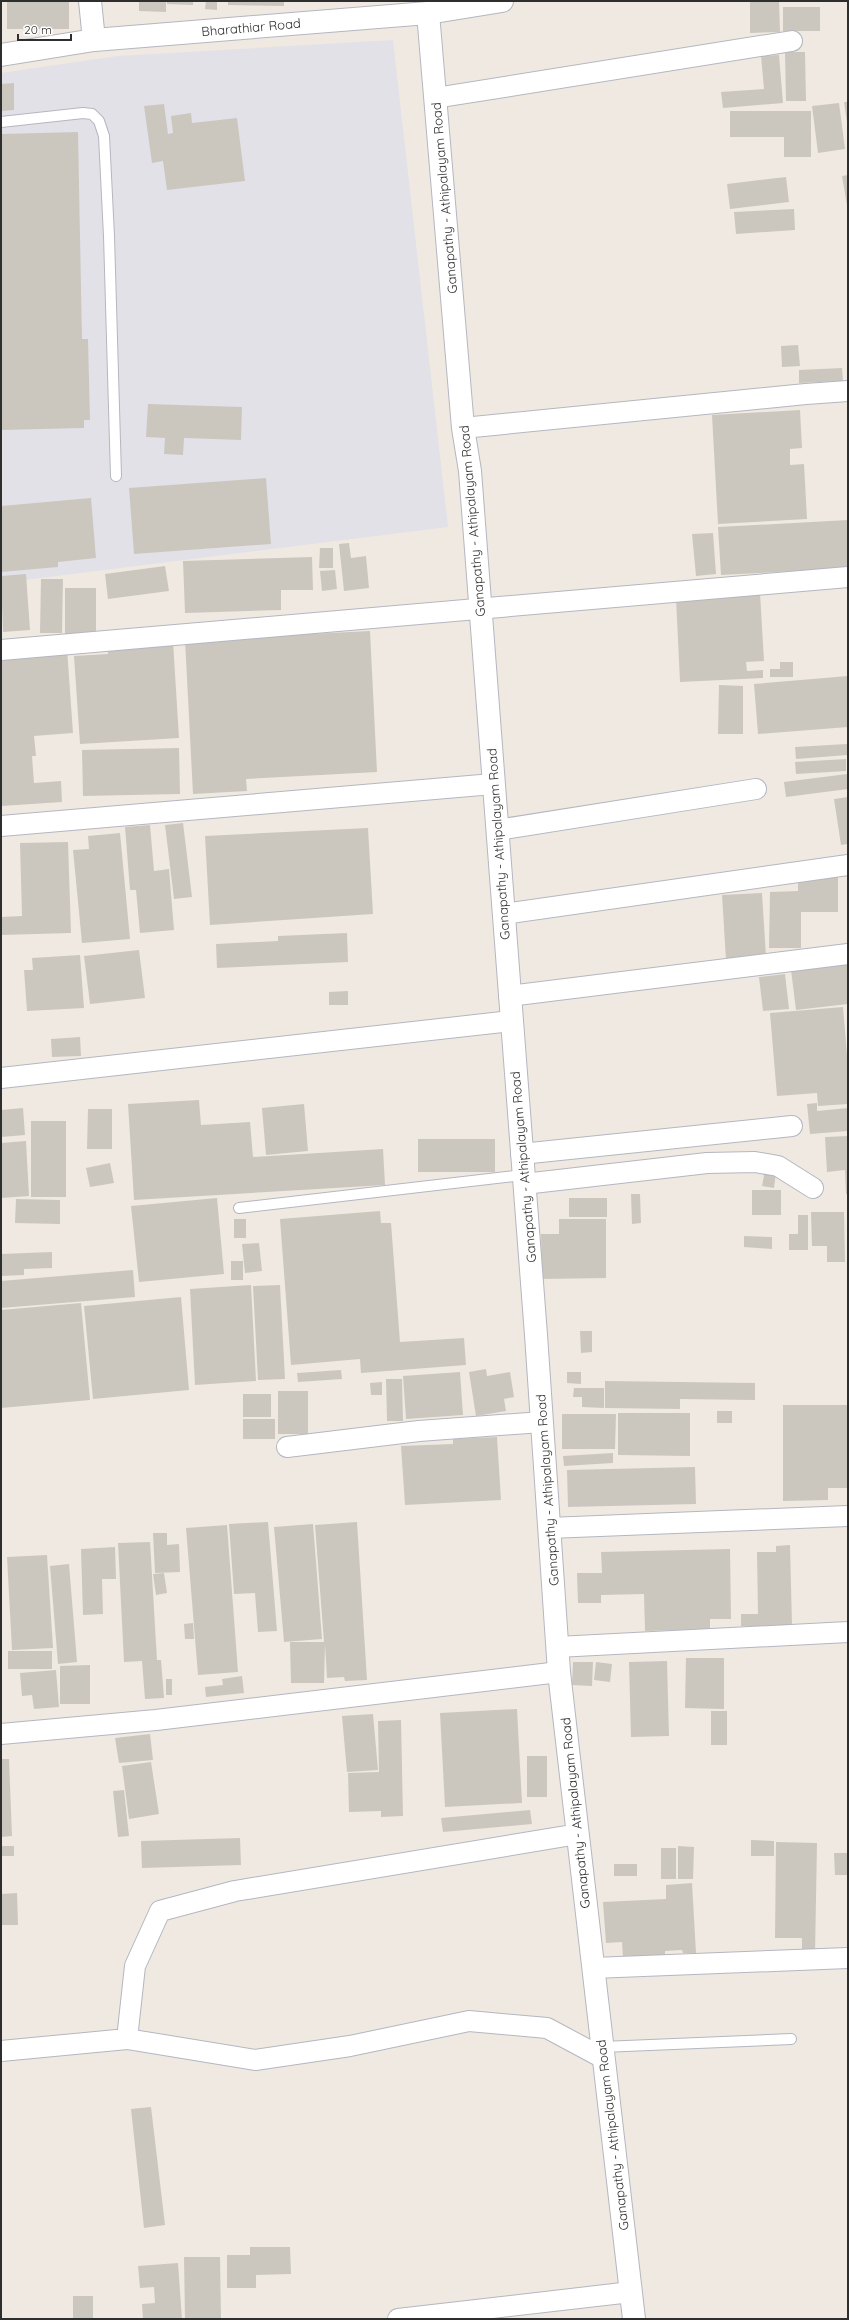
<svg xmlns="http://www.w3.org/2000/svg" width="849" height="2320" font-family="Quicksand,sans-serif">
  <rect width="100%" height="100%" fill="#efe9e1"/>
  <path fill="#e3e1e8" d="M393,40l55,487 -447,56v-510l116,-17z"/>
  <g fill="#cbc7bf">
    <rect x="7" y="1" width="62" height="28"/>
    <path d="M139,1h27v11l-27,-1z"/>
    <path d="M167,1h26v4l-26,-1z"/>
    <path d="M206,1h11v9l-12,-1z"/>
    <path d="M228,1h56v5l-56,-1z"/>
    <path d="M750,1h29l1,31 -30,1z"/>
    <rect x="783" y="7" width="37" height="24"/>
    <path d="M785,52h20l1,49h-20z"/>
    <path d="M779,55l4,48 -60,5 -2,-16 43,-3 -3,-33z"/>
    <path d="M14,83v27l-13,1v-27z"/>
    <path d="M844,102h4v20h-1z"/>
    <path d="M839,103l6,46 -27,4 -6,-47z"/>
    <path d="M164,104l4,30 5,-1 -2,-17 20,-3 1,10 45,-5 8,63 -78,9 -4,-29 -11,2 -8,-57z"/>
    <path d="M730,111h81v46h-27v-20h-54z"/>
    <path d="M78,132l4,207h6l2,81h-6v8l-83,2v-296z"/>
    <path d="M848,175v30h-1l-5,-29z"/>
    <path d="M786,177l3,25 -59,7 -3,-25z"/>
    <path d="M794,209l1,21 -59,4 -2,-22z"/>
    <path d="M798,345l2,21 -18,1 -1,-21z"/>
    <path d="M842,368l1,13 -44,2v-13z"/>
    <path d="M148,404l94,3 -1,33 -57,-2 -1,17 -19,-1 1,-16 -19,-1z"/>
    <path d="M800,410l2,38 -12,1v16l14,-1 3,55 -89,5 -6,-109z"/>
    <path d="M266,478l5,66 -137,10 -5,-66z"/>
    <path d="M91,498l5,60 -38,4v5l-57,5v-66z"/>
    <path d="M848,520v48l-127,7 -3,-48z"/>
    <path d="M713,533l3,41 -20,2 -4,-42z"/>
    <path d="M349,543l2,15 15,-2 3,32 -25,3 -5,-47z"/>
    <path d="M320,548h13v20h-14z"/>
    <path d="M312,557l1,33h-32v20l-96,3 -2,-52z"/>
    <path d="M165,566l4,25 -61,8 -3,-25z"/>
    <path d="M335,570l2,19 -15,2 -2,-20z"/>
    <path d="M26,574l4,56 -27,2 -2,-56z"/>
    <path d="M41,579h22l-1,54h-22z"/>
    <rect x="65" y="588" width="31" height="47"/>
    <path d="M760,593l4,68 -18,1 1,9 16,-1v8l-83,4 -4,-84z"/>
    <path d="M370,631l7,141 -131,7 1,12 -54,3 -8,-154z"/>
    <path d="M173,641l6,97 -99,6 -6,-88 34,-2 -1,-9z"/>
    <path d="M67,649l6,84 -39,3 2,20h-4l2,27 27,-2 1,21 -61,4v-152z"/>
    <path d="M780,662h13v15h-23v-8h10z"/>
    <path d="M848,676v51l-90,7 -4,-50z"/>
    <path d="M719,685l24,1v48h-25z"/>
    <path d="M847,744v11l-51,4 -1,-12z"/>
    <path d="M179,748l1,46 -97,2 -1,-46z"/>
    <path d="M846,759v12l-50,3 -1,-12z"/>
    <path d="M847,774l1,15 -62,8 -2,-15z"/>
    <path d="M848,797v47l-7,1 -7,-46z"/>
    <path d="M183,823l9,74 -18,2 -9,-74z"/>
    <path d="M150,825l4,46 15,-2 5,61 -34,3 -4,-43h-6l-5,-63z"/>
    <path d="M368,828l5,86 -163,11 -5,-89z"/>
    <path d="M120,833l10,106 -48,4 -9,-93 16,-1 -1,-13z"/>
    <path d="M68,842l3,91 -70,2v-18l21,-1 -2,-73z"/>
    <path d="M838,877v35h-37v36h-32l1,-56 28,-1v-13z"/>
    <path d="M762,893l4,64 -40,3 -4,-65z"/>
    <path d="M347,933l1,29 -131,6 -1,-24 62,-3v-5z"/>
    <path d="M139,950l6,48 -55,6 -6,-48z"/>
    <path d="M80,955l4,53 -57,3 -3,-41h9l-1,-12z"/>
    <path d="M848,963v41l-52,6 -5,-40z"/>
    <path d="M785,974l4,35 -26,2 -4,-34z"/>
    <path d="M348,991v14h-19v-13z"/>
    <path d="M843,1007l5,60v37l-30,2 -1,-13 -40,3 -7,-83z"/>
    <path d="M80,1037l1,19 -29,1 -1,-18z"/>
    <path d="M199,1100l2,25 49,-3 3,35 130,-8 2,36 -251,15 -6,-96z"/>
    <path d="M817,1103v8l31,-3v23l-38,3 -3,-30z"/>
    <path d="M304,1104l4,47 -42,4 -4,-47z"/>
    <path d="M23,1108l2,27 -24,2v-27z"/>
    <path d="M88,1109h24v40h-25z"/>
    <rect x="31" y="1121" width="35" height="76"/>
    <path d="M848,1136v58h-2l-1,-24 -18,2 -2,-35z"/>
    <rect x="418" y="1139" width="77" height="33"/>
    <path d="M26,1141l3,55 -28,2v-55z"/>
    <path d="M110,1163l4,20 -24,4 -4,-19z"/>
    <path d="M765,1170l11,2 -2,16 -12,-2z"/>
    <rect x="752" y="1190" width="29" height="25"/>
    <path d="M631,1194h9l1,29 -9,1z"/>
    <path d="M217,1198l7,76 -85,8 -8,-76z"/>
    <rect x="569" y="1198" width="38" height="19"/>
    <path d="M16,1199l44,1v24l-45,-1z"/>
    <path d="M380,1211l1,12h10l9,119 64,-4 2,27 -105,8 -1,-14 -69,6 -11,-146z"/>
    <path d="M811,1212h33l1,50h-18v-16h-15z"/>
    <path d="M798,1215h10v35h-19v-16h9z"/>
    <rect x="234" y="1219" width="12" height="19"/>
    <path d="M559,1219h47v59l-64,1 -1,-45h18z"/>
    <path d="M744,1236l28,1v12l-28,-2z"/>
    <path d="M259,1243l3,28 -17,2 -3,-29z"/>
    <path d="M52,1252v16l-28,1v6l-23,1v-22z"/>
    <rect x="231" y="1261" width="12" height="19"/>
    <path d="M133,1270l2,27 -134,11v-27z"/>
    <path d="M251,1285l5,96 -61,4 -5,-96z"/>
    <path d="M280,1285l5,94 -27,1 -5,-94z"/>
    <path d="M181,1297l8,93 -96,9 -9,-93z"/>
    <path d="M81,1303l9,97 -89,8v-98z"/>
    <path d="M580,1331h12v21l-11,1z"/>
    <path d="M486,1369l1,7 23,-4 4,25 -10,2 2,12 -30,5 -7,-44z"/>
    <path d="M341,1370l1,9 -44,3 -1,-9z"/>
    <path d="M460,1372l3,43 -57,4 -3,-43z"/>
    <path d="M567,1372h14v12l-14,-1z"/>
    <path d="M386,1379h16l1,42h-16z"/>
    <path d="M605,1381l150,2v17l-75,-1v10l-75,-1z"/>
    <path d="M382,1382v13h-11l-1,-12z"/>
    <path d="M574,1388h30v20l-22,-1v-10h-9z"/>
    <rect x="278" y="1391" width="30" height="43"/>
    <rect x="243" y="1394" width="28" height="23"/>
    <path d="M783,1405h65v83h-20v12l-45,1z"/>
    <rect x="717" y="1411" width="15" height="12"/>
    <path d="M618,1413h72v43l-72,-1z"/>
    <path d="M562,1414h54l-1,35h-53z"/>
    <rect x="243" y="1419" width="32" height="20"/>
    <path d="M497,1437l4,63 -96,5 -4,-59 52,-2v-5z"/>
    <path d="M613,1453v10l-49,3 -1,-10z"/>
    <path d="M695,1467l1,37 -128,3 -1,-37z"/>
    <path d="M268,1522l9,109 -19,1 -3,-39 -21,1 -5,-70z"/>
    <path d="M357,1522l10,158 -22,1 -1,-4 -17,1 -2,-34 -1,39h-33l-1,-41h34l-9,-117z"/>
    <path d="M313,1524l9,115 -38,3 -10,-115z"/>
    <path d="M227,1525l11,147 -40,3 -12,-147z"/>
    <path d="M153,1533h14v12l12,-1 1,28 -25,1z"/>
    <path d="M150,1542l7,118h4l3,38 -19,1 -3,-38 -18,1 -6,-119z"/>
    <path d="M790,1545l2,80 -34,1v-5v5h-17v-12h17l-1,-62h19v-6z"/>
    <path d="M115,1547l1,32h-14l1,35 -20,1 -2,-66z"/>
    <path d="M730,1549l1,70h-21v10l-65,2 -1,-37 -43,1v8h-23l-1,-30h25l-1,-21z"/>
    <path d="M47,1555l6,93 -41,2 -5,-93z"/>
    <path d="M69,1564l8,98 -19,2 -8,-98z"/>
    <path d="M164,1573l3,20 -11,2 -3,-21z"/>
    <path d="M193,1623l1,16h-9l-1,-15z"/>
    <rect x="8" y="1651" width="44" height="18"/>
    <path d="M686,1658h38v51l-39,-1z"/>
    <path d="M667,1661l2,75 -38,1 -2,-75z"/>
    <path d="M573,1662h20l-1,24 -20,-1z"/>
    <path d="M596,1662l16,2 -2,18 -16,-2z"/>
    <path d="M90,1665v39h-30v-38z"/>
    <path d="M56,1670l3,37 -25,2 -2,-14 -10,1 -2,-23z"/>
    <path d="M242,1676l2,17 -38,4 -1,-10 18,-2 -1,-6z"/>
    <rect x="166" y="1679" width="6" height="16"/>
    <path d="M517,1709l5,94 -77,4 -5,-94z"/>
    <rect x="711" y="1711" width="16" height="34"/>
    <path d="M373,1714l5,56 -31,2 -5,-56z"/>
    <path d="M401,1720l2,96 -22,1v-6l-32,1 -1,-39 31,-1 -1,-51z"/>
    <path d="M150,1734l3,26 -34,3 -4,-25z"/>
    <rect x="527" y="1756" width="20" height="41"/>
    <path d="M1,1759h8l3,77 -11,1z"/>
    <path d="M151,1762l8,52 -30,5 -7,-53z"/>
    <path d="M124,1790l5,46 -11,1 -5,-46z"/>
    <path d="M530,1810l2,14 -89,8 -2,-14z"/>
    <path d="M240,1838l1,27 -99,3 -1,-27z"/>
    <path d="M751,1840l23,1v15h-23z"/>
    <path d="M776,1842l41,1 -2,112 -13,-1v-16h-27z"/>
    <rect x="1" y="1846" width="13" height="10"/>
    <path d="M678,1846l16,1 -1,32h-15z"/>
    <rect x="661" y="1848" width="15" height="31"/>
    <path d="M834,1853h14v22h-13z"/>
    <rect x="614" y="1864" width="23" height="12"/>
    <path d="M692,1883l4,70h-13l-1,-3 -17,1v4l-42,3 -1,-16 -16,1 -3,-41 63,-3v-14z"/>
    <path d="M17,1893l1,32h-17v-31z"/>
    <path d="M151,2107l14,118 -21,3 -13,-119z"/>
    <path d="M250,2247h40l1,27 -35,1v13h-29v-33h23z"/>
    <path d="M184,2257h36l1,62h-36z"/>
    <path d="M178,2263l4,56h-39l-1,-15 13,-1 -1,-16 -14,1 -2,-22z"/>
    <rect x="73" y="2296" width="20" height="23"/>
  </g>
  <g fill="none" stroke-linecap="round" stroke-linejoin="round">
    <g stroke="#b4b7c1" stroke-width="12">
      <g id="service">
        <path d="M1,122l82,-9 9,1 7,7 5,15 5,100 7,240"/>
        <path d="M239,1208l284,-33"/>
        <path d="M602,2047l189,-8"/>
      </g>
    </g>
    <g stroke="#b4b7c1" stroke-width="22">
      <g id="minor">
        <path d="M435,98l357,-57"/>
        <path d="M463,428l343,-34 42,-3"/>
        <path d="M1,650l847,-73"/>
        <path d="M1,826l492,-42"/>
        <path d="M497,830l259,-41"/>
        <path d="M503,914l345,-49"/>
        <path d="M509,996l339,-42"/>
        <path d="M1,1078l510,-57"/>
        <path d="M521,1154l271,-28"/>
        <path d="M524,1184l183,-21 48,-1 23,4 35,22"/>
        <path d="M287,1447l132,-16 123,-9"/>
        <path d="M549,1528l299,-12"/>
        <path d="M557,1647l291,-15"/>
        <path d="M1,1734l155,-14 403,-48"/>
        <path d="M593,1968l255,-10"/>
        <path d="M127,2039l128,21 95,-14 119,-25 78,7 56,30"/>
        <path d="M1,2051l126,-12 8,-73 25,-55 75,-20 343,-57"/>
        <path d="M398,2319l233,-27"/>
      </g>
    </g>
    <g stroke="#b4b7c1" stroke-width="24">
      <g id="tertiary">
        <path d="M90,1l4,39"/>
        <path d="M1,55l93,-15 334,-27 74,-12"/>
      </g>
    </g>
    <g stroke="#b4b7c1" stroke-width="24">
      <path id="secondary" d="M428,13l35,415 7,43 66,864 23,337 75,647"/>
    </g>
    <use href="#service" stroke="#fff" stroke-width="10"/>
    <use href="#minor" stroke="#fff" stroke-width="20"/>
    <use href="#tertiary" stroke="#fff" stroke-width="22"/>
    <use href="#secondary" stroke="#fff" stroke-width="22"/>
  </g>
  <g text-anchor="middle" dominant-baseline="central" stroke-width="4" stroke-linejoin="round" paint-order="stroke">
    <g font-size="13" fill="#2e2e2e" stroke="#fff">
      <text transform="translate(251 27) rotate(-5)">Bharathiar Road</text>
      <text transform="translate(444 198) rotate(-95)">Ganapathy - Athipalayam Road</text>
      <text transform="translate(472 521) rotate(-95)">Ganapathy - Athipalayam Road</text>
      <text transform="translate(498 844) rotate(-94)">Ganapathy - Athipalayam Road</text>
      <text transform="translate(523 1167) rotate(-95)">Ganapathy - Athipalayam Road</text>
      <text transform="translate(547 1490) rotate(-94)">Ganapathy - Athipalayam Road</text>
      <text transform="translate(575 1813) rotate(-96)">Ganapathy - Athipalayam Road</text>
      <text transform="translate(612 2135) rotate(-97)">Ganapathy - Athipalayam Road</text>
    </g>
  </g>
  <rect width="849" height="2320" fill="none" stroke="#2e2e2e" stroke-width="4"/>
  <path d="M18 34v6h53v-6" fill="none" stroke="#2e2e2e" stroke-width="2"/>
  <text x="24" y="34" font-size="12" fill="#2e2e2e" stroke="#ffffff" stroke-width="3" paint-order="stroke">20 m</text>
</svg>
